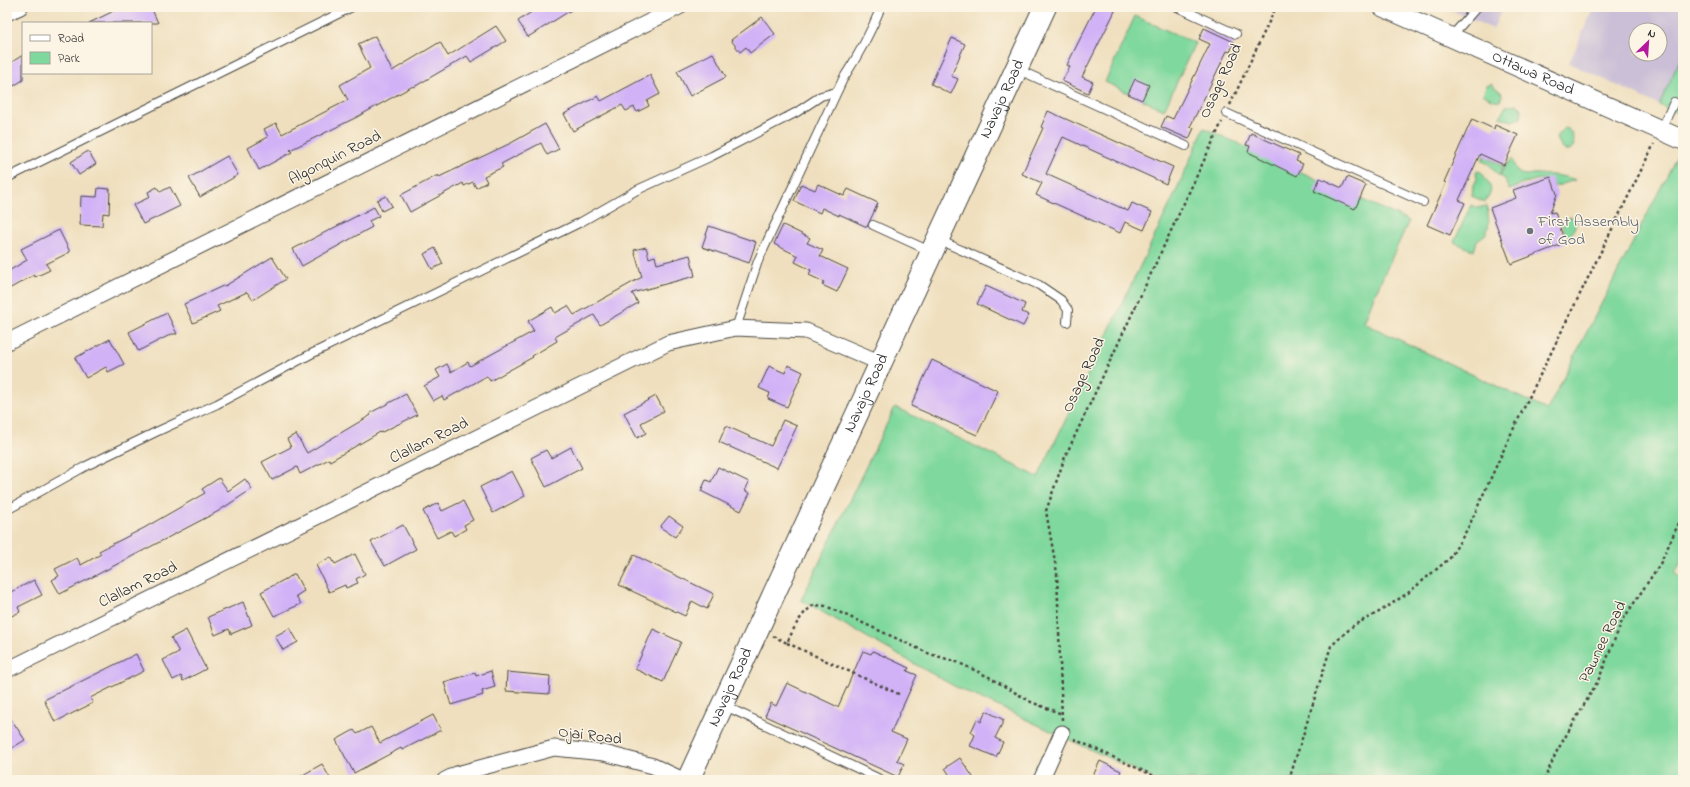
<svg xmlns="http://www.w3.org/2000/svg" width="1690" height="787" font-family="'Indie Flower',sans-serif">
  <rect width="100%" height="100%" fill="#fcf5e5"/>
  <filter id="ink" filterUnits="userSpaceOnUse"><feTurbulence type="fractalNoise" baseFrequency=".025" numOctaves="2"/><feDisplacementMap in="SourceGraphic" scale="8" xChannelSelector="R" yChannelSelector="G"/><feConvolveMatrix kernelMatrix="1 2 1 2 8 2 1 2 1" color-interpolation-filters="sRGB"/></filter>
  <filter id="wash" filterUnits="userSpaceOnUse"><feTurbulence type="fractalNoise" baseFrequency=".012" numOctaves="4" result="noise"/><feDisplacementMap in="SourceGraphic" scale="16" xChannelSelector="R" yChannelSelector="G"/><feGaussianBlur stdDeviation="0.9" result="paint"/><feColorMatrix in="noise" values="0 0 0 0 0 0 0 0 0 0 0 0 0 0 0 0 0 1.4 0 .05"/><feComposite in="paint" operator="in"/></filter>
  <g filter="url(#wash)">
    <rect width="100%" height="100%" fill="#efdfbe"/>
    <g fill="#cabfd6" fill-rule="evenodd">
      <path d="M1445,7h58l-10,22z"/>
      <path d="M1594,7h89v46l-24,52 -90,-42zM1636,30h24v24h-24z"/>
    </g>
    <g fill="#7fd89d" stroke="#558264">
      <path d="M1135,16l60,27 -31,67 -59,-28z"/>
      <path d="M1683,53v63l-24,-11z"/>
      <path d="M1491,84l10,8 1,3 -2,6 -9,-2 -8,-5 3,-8z"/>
      <path d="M1517,104l5,5 -1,9 -9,3 -12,-4 6,-11z"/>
      <path d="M1204,128l205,93 -35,75 -10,27 183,87 131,-256 5,3v400l-8,17 8,4v202h-527l-204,-95 -151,-85 94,-193 143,70 136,-281z"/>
      <path d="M1564,128c10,2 8,10 10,17l-3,4 -5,2 -4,-3 -5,-10 2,-5z"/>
      <path d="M1483,156l20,10 -4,10 -9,-11 -7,-4z"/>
      <path d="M1512,159c2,5 3,11 7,14 7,4 12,0 19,1 12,1 26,1 37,6l-21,7 -2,-6c-14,-6 -29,4 -43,9l-4,-11 -5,-3 5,-10z"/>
      <path d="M1479,171c4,2 4,4 6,7 8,11 7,12 0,24l-13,-6 1,-9 4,-8 -1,-7z"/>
      <path d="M1471,205l6,3 10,-2c2,14 5,28 -10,35l-3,10 -20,-9z"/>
      <path d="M1571,217l6,3v2l-9,19 -7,-20z"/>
    </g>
    <g id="blocks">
      <g fill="#d2b2f7">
        <path d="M122,7h29l7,16h-69z"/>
        <path d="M539,7h37l-48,30 -10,-16z"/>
        <path d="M1096,7h21l-35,70 11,5 -5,11 -26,-12 8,-14 -3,-2z"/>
        <path d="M762,17l13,17 -25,19 -4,-6 -6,5 -9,-12z"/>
        <path d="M496,26l10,15 -35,21 -4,-6 -53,31 -1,-1 -56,31 -67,33 2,2 -33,18 -11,-22 20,-11 -4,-8 12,-6 6,11 66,-34 -8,-15 30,-17 -12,-24 17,-8 17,35 48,-29 8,14z"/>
        <path d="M1204,28l30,14 -4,10 -3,-1 -37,76 4,1 -5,11 -28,-12 5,-11 7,3 37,-75 -11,-5z"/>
        <path d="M952,38l13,6 -14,32 7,3 -7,15 -20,-10z"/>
        <path d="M713,53l13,24 -36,19 -13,-25z"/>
        <path d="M23,55v25l-11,7 -5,-8v-14z"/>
        <path d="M650,75l10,19 -13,7 2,5 -12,6 -3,-5 -8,4 -4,-6 -49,26 -9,-17 34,-18 3,5z"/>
        <path d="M1135,79l14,6 -7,15 -14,-6z"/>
        <path d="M1048,111l125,56 -7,17 -103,-47 -17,37 82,37 4,-8 20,9 -8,18 -19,-8 -5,11 -84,-38 6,-12 -20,-9 21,-46 -2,-1z"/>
        <path d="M1472,119l22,10 1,-4 23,10 -14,30 -24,-11 -21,46 6,3 -15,32 -23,-10 19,-42 -2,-1z"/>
        <path d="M545,124l14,25 -12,6 -6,-12 -40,21 2,3 -19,9 3,6 -11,6 -3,-6 -9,4 -1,-3 -53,29 -9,-17 37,-20 1,2 72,-34z"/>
        <path d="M1251,133l48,22 -3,6 7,3 -6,12 -49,-24 2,-6 -4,-1z"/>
        <path d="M88,151l8,13 -17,11 -8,-13z"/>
        <path d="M227,156l11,19 -38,22 -11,-19z"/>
        <path d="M1347,177l19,8 -11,24 -41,-18 6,-13 22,10z"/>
        <path d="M1551,177l6,17 -7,19 5,-1 10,31 -54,21 -21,-56 26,-10 -3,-8z"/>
        <path d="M801,184l14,6 3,-6 26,12 4,-7 30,14 -11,24 -28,-13v2l-17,-8 -2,5 -26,-12z"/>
        <path d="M157,187l3,5 10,-5 10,19 -37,18 -10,-19 17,-8 -2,-5z"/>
        <path d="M98,188l12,1 -1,25 -6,-1 -1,13 -22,-1 1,-29 16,1z"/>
        <path d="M386,196l6,10 -10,5 -5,-11z"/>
        <path d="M374,207l5,9 -10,5 3,6 -70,39 -9,-17z"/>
        <path d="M783,225l27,13 -3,5 16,7 -3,6 28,13 -11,23 -15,-7 2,-3 -15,-7 2,-5 -16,-8 3,-6 -24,-12z"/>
        <path d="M709,226l47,16 -7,21 -47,-16z"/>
        <path d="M59,230l11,22 -24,12 4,6 -15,7 -1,-2 -27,15v-18l20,-12 -6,-11z"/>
        <path d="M646,247l3,11 6,-2 2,8 33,-9 5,21 -63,17 6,10 -38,22 -6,-10 -39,22 2,4 -25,15 1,1 -43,24 -3,-5 -43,24 -2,-4 -9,5 -9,-15 16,-9 -4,-7 11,-6 4,8 17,-10 2,4 64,-35 -6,-10 24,-14 3,6 13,-7 6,9 68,-38 -8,-27z"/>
        <path d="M435,248l8,16 -11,5 -8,-15z"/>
        <path d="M272,257l14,22 -33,21 -6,-8 -30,14 3,5 -27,12 -9,-19 41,-19v1z"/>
        <path d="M986,286l39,18 -3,8 7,3 -6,11 -46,-22z"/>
        <path d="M167,313l10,21h-5l-34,17 -9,-19z"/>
        <path d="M110,339l14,25 -16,8 -2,-5 -20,11 -11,-20z"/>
        <path d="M932,360l66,31 -21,44 -66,-29z"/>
        <path d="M788,365l15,7 -16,35 -19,-8 2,-6 -11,-5 10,-22 16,7z"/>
        <path d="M406,394l11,21 -37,18v-1l-50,29 -1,-2 -29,15 -3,-7 -25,13 -10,-18 29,-15 -4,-8 9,-5 11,19 64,-38 -1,-2z"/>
        <path d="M656,396l8,15 -23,12 5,10 -9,5 -13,-25z"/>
        <path d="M783,420l14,6 -20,42 -58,-26 7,-16 45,20z"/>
        <path d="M571,447l11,21 -36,19 -15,-29 15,-8 5,8z"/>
        <path d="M718,467l31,15 -4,9 5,2 -9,18 -40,-20 5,-11 5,2z"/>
        <path d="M512,471l13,25 -32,17 -13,-26z"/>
        <path d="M219,478l9,13 17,-12 7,10 -35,23 -157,82 -8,-14 7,-4 -4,-7 22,-11 4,7 20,-11 -2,-3 45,-23 61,-35 -3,-4z"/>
        <path d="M463,501l10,19 -9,5 2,4 -12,7 -3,-5 -14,7 -14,-27 15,-8 4,8z"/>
        <path d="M669,516l14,10 -8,11 -15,-10z"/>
        <path d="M403,525l13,24 -31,17 -14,-24z"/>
        <path d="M355,554l10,20 -9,5 2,4 -12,5 -1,-3 -16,7 -13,-27 15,-8 4,7z"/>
        <path d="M634,555l80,39 -7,15 -15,-8 -7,15 -66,-31z"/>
        <path d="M295,574l9,17 -8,5 5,8 -27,12 -13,-24z"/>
        <path d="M34,580l8,15 -24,12 2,5 -13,6v-33l4,7z"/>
        <path d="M243,602l9,23 -21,9 -2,-5 -14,6 -7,-18z"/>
        <path d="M290,628l8,14 -15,8 -8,-14z"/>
        <path d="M653,629l28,13 -18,40 -28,-13z"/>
        <path d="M186,630l20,39 -23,12 -2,-5 -8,4 -10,-20 16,-8 -8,-14z"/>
        <path d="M863,651l8,3 2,-3 36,17 -2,3 10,4 -26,57 16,7 -10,22 7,3 -6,13 -133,-61 6,-13 5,3 11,-23 51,24z"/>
        <path d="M136,654l8,17 -54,27 3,5 -38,19 -11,-22z"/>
        <path d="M491,671l4,16 -13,4 1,4 -32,10 -7,-23 31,-9 1,3z"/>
        <path d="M507,672l43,4 -1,18 -43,-3z"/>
        <path d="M986,711l18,9 -9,18 8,4 -7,15 -26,-11 5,-11 -4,-3 6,-13 4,3z"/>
        <path d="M7,713l18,27 -18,11z"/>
        <path d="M433,715l8,15 -39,20 -1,-2 -47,25 -18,-33 18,-10 3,4 14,-7 9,16z"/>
        <path d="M960,758l15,22h-22l-8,-12z"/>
        <path d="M1100,761l21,10 -4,9h-26z"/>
        <path d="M322,764l9,16h-37z"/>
      </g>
    </g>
  </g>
  <g filter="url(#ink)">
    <use href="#blocks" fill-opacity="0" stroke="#484641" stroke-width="1"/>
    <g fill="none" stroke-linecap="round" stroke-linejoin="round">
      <g stroke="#484641" stroke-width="10">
        <g id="service">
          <path d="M1177,7l59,27"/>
          <path d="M1451,37l26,-30"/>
          <path d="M1017,69l169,77"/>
          <path d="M1226,113l197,89"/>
          <path d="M1661,130l13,-28"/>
          <path d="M7,178l345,-171"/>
          <path d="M873,225l59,27"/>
          <path d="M939,240l100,45 22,15 7,10 -1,12"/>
          <path d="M736,328l22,-67 85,-182c15,-23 28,-47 38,-72"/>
          <path d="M7,510l79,-44 70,-34 61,-28 94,-50 270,-132 56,-32 75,-34 85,-44 24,-16 15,-4"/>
          <path d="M723,705l159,75"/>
        </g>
      </g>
      <g stroke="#484641" stroke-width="17">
        <g id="minor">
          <path d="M7,13l13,-6"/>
          <path d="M7,342l672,-335"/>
          <path d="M7,670l661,-327 68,-15 70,3 75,32"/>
          <path d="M445,780l12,-6 97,-26 50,5 49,13 30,14"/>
          <path d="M1041,780l21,-47"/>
        </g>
      </g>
      <g stroke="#484641" stroke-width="21">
        <g id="tertiary">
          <path id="s1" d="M1383,7l300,133"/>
        </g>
      </g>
      <g stroke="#484641" stroke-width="24">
        <g id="secondary">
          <path id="s2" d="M688,780l357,-773"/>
        </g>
      </g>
      <g stroke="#484641" stroke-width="2.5" stroke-dasharray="3 3" stroke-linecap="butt">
        <path d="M1230,105l46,-98"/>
        <path d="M773,636l14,7c7,-15 13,-29 27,-38l12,1 104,48 27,8 32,15 42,25 31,12"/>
        <path d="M787,643l114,52"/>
        <path d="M1062,720l-5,-147 -11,-62 19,-54 157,-335"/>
        <path d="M1074,739l89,41"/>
        <path d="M1289,780l42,-134 23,-21 25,-13 29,-19 42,-35 18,-30 42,-92 144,-292"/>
        <path d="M1544,780l13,-29 41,-70 24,-60 38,-57 23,-50"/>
      </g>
      <use href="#service" stroke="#fff" stroke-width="8"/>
      <use href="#minor" stroke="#fff" stroke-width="15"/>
      <use href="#tertiary" stroke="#fff" stroke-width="19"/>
      <use href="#secondary" stroke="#fff" stroke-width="22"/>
    </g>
  </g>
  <circle fill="#6b7280" stroke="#fcf5e5" stroke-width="1.5" cx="1530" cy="231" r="4"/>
  <g text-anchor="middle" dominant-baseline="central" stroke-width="3" stroke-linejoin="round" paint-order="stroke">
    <g font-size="16" fill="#2b2b2b" stroke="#fcf5e5">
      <text stroke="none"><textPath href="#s1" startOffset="164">Ottawa Road</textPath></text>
      <text transform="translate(1221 81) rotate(-65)">Osage Road</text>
      <text stroke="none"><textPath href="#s2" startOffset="750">Navajo Road</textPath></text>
      <text transform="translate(335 158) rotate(-27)">Algonquin Road</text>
      <text transform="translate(1084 375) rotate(-65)">Osage Road</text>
      <text stroke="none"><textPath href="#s2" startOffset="426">Navajo Road</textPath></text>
      <text transform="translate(429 441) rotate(-26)">Clallam Road</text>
      <text transform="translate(138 585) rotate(-26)">Clallam Road</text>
      <text transform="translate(1603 642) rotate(-64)">Pawnee Road</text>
      <text stroke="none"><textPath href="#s2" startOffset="102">Navajo Road</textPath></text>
      <text transform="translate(590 736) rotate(7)">Ojai Road</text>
    </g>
    <g font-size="16" fill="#5b616d" stroke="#fcf5e5" text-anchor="start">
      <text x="1538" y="222">First Assembly<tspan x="1538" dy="18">of God</tspan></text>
    </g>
  </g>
  <rect width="1690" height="787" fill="none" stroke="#fcf5e5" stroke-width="24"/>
  <rect x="22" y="22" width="130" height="52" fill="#fcf5e5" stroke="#a8a49b"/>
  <rect x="30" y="35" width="20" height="6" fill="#ffffff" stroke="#a8a49b"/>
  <text x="58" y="42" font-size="12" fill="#2b2b2b">Road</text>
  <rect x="30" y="52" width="20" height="12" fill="#7fd89d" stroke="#a8a49b"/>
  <text x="58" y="62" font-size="12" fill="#2b2b2b">Park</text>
  <g transform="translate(1648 42) rotate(25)"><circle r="19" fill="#fcf5e5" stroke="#a8a49b"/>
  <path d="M0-3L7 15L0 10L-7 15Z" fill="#b5179e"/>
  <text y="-6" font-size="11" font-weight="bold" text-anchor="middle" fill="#2b2b2b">N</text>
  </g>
</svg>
